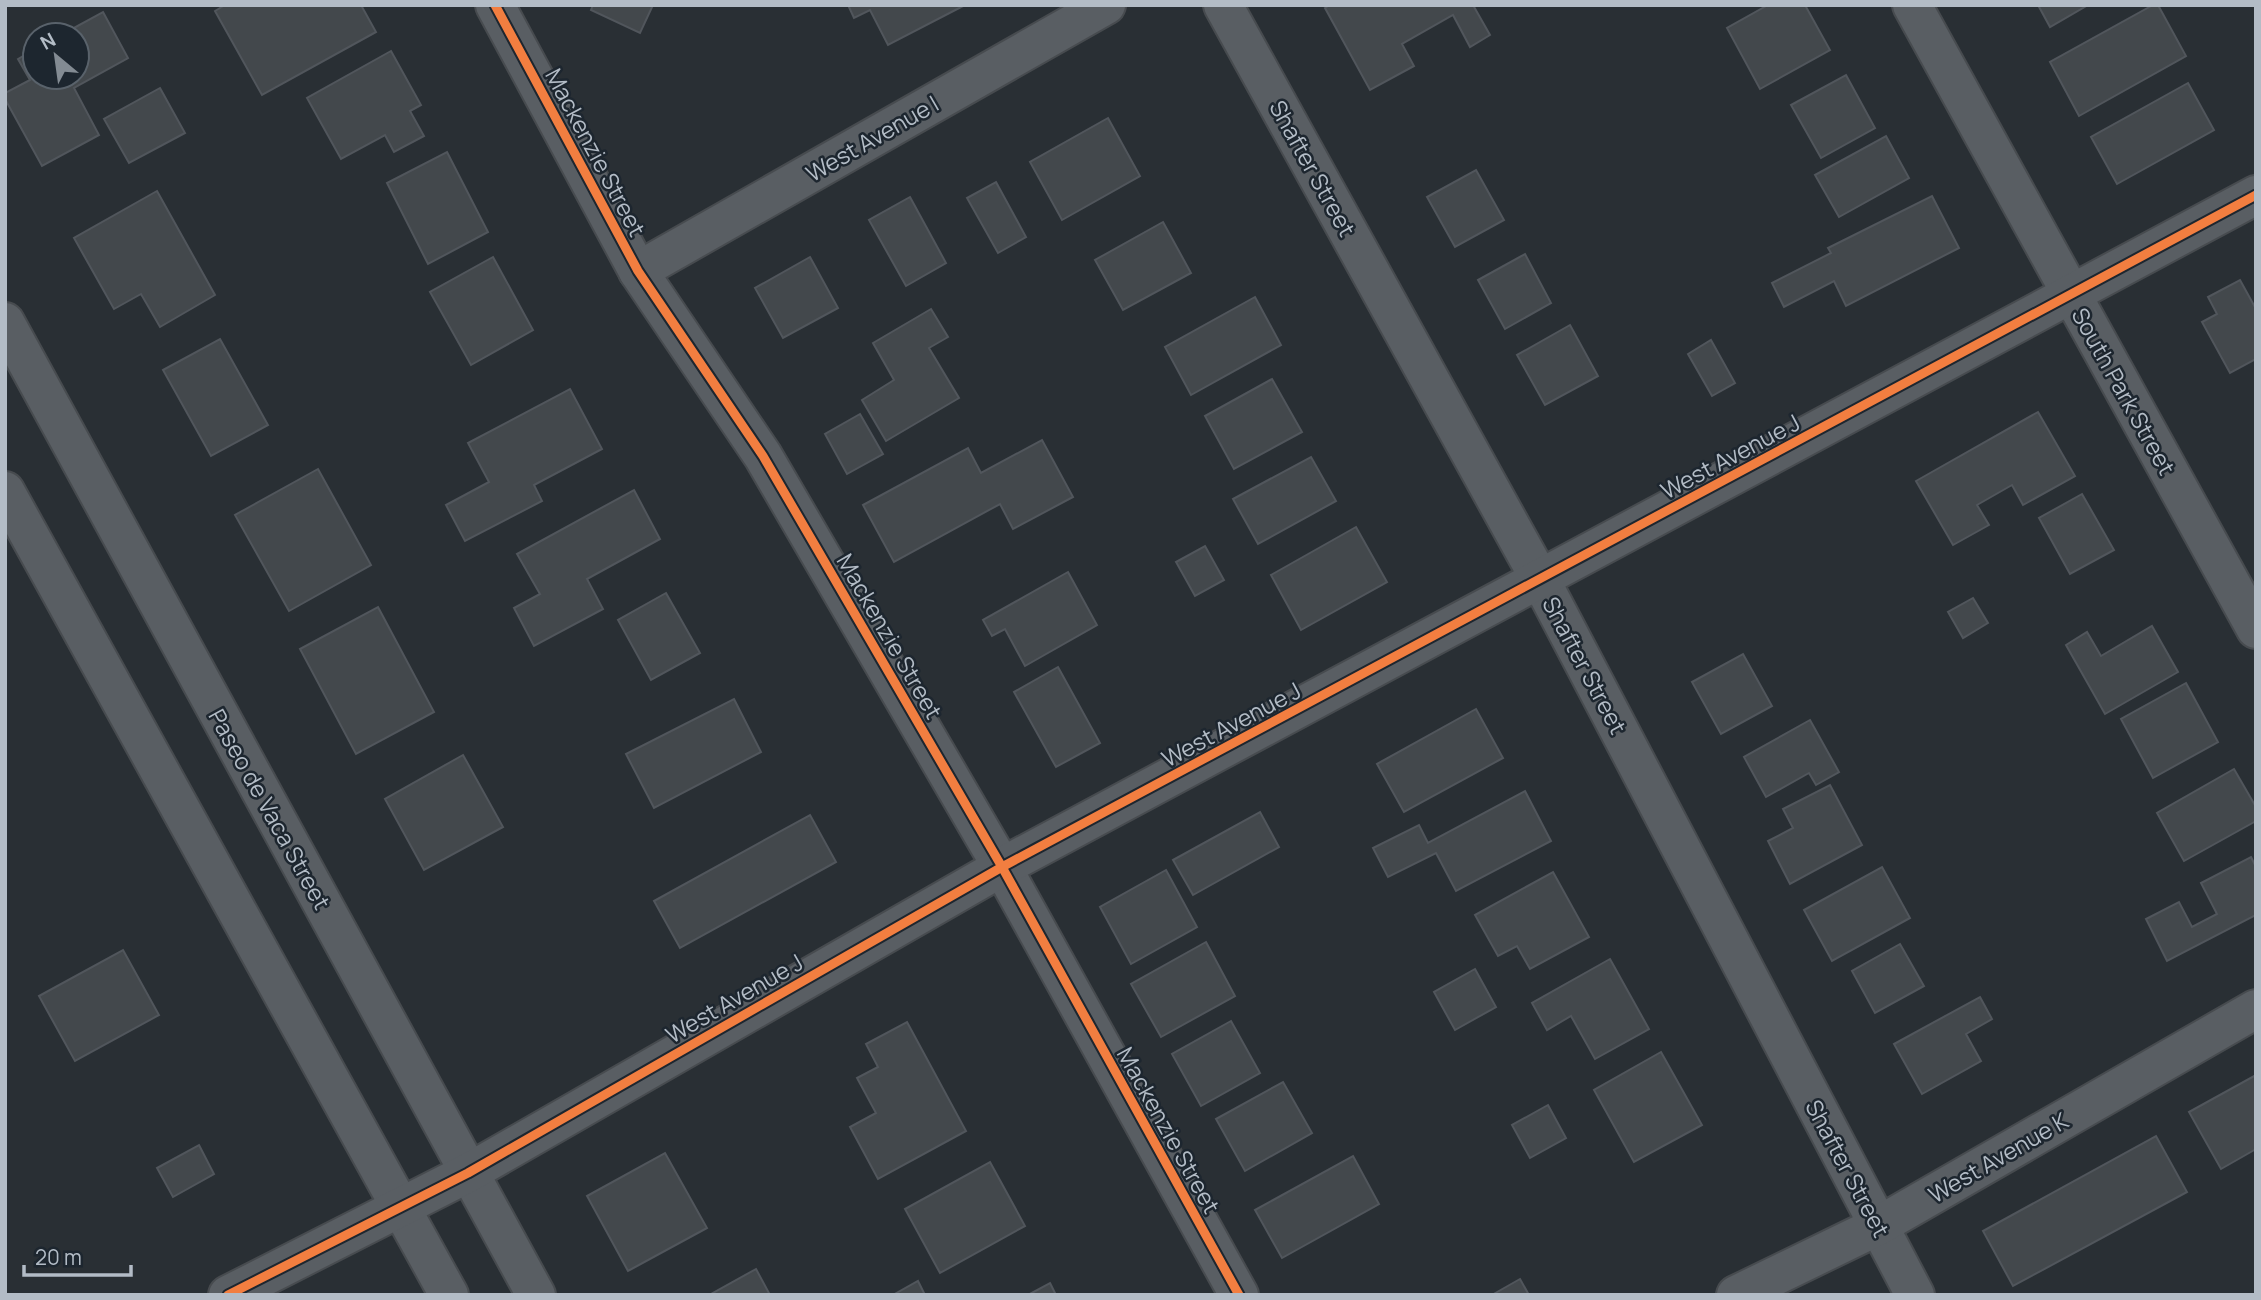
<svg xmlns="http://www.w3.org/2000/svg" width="2261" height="1300" font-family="Manrope,sans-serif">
  <rect width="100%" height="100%" fill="#292f34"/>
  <g fill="#43484c" stroke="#51565c" stroke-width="2">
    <path d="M225,5h136l15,27 -114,63 -47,-84z"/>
    <path d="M593,5h60l-13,28 -49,-23z"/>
    <path d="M848,5h117l-77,40 -18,-35 -16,8z"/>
    <path d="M1330,5h143l17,30 -20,12 -17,-32 -51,29 12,22 -44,24 -45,-82z"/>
    <path d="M1768,5h37l25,45 -70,39 -33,-61z"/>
    <path d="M2038,5h50l-38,22z"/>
    <path d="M2153,5h5l28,51 -107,60 -29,-54z"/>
    <path d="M103,12l25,46 -54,30 25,47 -57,31 -37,-67v-6l25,-13 -12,-21 17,-10v28h42v-42h-16z"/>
    <path d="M391,51l30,54 -11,6 14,25 -30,16 -9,-17 -44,24 -34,-61z"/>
    <path d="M1846,75l29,53 -54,30 -30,-53z"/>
    <path d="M2188,83l26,47 -97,54 -26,-47z"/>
    <path d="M160,88l25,45 -56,30 -25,-44z"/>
    <path d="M1108,118l32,58 -78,44 -32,-58z"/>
    <path d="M1886,136l23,42 -70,39 -24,-42z"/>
    <path d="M447,152l41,80 -60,32 -41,-81z"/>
    <path d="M1476,170l28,50 -49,27 -28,-50z"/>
    <path d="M996,182l30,55 -28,16 -31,-55z"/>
    <path d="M157,191l58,104 -55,32 -19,-33 -27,15 -40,-71z"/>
    <path d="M1932,196l27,52 -113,58 -12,-25 -50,26 -12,-24 59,-30 -3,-5z"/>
    <path d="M910,197l36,66 -40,23 -37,-66z"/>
    <path d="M1163,222l28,51 -68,37 -28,-50z"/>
    <path d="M1525,254l26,49 -46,26 -27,-49z"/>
    <path d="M493,257l40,73 -62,35 -41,-73z"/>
    <path d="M810,257l28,51 -55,30 -28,-50z"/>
    <path d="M2240,280l16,29v50l-26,14 -28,-51 15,-8 -9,-17z"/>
    <path d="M1255,297l26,48 -90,50 -26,-48z"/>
    <path d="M931,309l17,28 -19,11 30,50 -73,43 -24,-41 32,-20 -21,-37z"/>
    <path d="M1570,325l28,51 -53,29 -28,-50z"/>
    <path d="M220,339l48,86 -57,31 -48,-86z"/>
    <path d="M1711,340l24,43 -23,13 -24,-42z"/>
    <path d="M1272,379l30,53 -68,37 -29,-53z"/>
    <path d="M570,389l32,60 -68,36 8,16 -77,40 -19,-36 43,-23 -21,-39z"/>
    <path d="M2038,412l37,64 -52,29 -11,-20 -35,20 12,20 -36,20 -37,-64z"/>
    <path d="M860,414l23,40 -36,20 -22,-40z"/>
    <path d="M1042,440l31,57 -60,32 -13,-25 -106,58 -31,-57 105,-57 13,25z"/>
    <path d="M1311,457l25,44 -78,43 -25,-45z"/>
    <path d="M318,469l53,96 -82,46 -54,-96z"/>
    <path d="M634,490l26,49 -73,40 16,30 -69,37 -20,-38 26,-14 -23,-40z"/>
    <path d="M2082,494l32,56 -44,24 -31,-56z"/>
    <path d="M1356,527l31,55 -86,48 -30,-55z"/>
    <path d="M1205,546l19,34 -29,16 -19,-34z"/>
    <path d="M1068,572l29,53 -72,41 -20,-37 -13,7 -9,-16z"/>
    <path d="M666,593l34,60 -49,27 -33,-60z"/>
    <path d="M1973,598l15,25 -25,15 -15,-26z"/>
    <path d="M378,607l56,105 -78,42 -56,-105z"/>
    <path d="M2152,626l26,46 -73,42 -39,-69 21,-13 14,24z"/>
    <path d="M1743,654l29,52 -51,28 -29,-52z"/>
    <path d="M1058,667l42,76 -44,24 -42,-75z"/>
    <path d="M2186,683l32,59 -65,36 -32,-59z"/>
    <path d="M734,699l27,53 -107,56 -28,-54z"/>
    <path d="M1476,709l27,49 -99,54 -27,-48z"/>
    <path d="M1810,720l29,52 -23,13 -7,-12 -43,24 -22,-40z"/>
    <path d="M463,755l40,72 -79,43 -39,-71z"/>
    <path d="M2234,769l22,38v14l-72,40 -27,-48z"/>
    <path d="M1830,785l32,60 -72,39 -22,-43 25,-13 -10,-19z"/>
    <path d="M1525,791l26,50 -95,50 -20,-38 -48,24 -15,-29 46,-23 9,18z"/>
    <path d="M1260,812l19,35 -86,48 -20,-35z"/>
    <path d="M810,815l26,47 -156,86 -26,-47z"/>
    <path d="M2251,857l5,10v48l-89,46 -21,-42 33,-17 13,25 25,-13 -16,-31z"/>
    <path d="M1882,867l28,51 -78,43 -28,-51z"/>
    <path d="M1166,870l31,57 -66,37 -31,-57z"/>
    <path d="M1553,872l36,65 -59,32 -13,-23 -19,10 -23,-41z"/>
    <path d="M1206,942l29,54 -74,41 -30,-53z"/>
    <path d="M1900,944l24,42 -49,27 -23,-42z"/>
    <path d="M123,950l36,65 -84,46 -36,-65z"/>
    <path d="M1610,959l39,70 -54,30 -24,-43 -24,14 -15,-27z"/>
    <path d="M1475,969l21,38 -41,23 -21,-38z"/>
    <path d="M1980,997l12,22 -26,15 15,27 -59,33 -28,-50z"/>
    <path d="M1231,1021l29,52 -59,33 -29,-52z"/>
    <path d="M907,1022l59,109 -88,48 -28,-52 26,-14 -19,-35 21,-11 -12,-23z"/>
    <path d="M1661,1052l41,73 -68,37 -40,-72z"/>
    <path d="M2256,1075v74l-35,20 -32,-57z"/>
    <path d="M1283,1082l29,51 -67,38 -29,-52z"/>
    <path d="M1548,1105l18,33 -36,20 -18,-33z"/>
    <path d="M2156,1136l31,56 -174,94 -30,-55z"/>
    <path d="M199,1145l15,29 -41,23 -16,-29z"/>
    <path d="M665,1153l42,75 -79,43 -41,-75z"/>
    <path d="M1353,1156l26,48 -97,54 -27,-48z"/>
    <path d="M990,1162l35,64 -85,47 -35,-64z"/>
    <path d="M756,1269l14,26h-61z"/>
    <path d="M1520,1279l9,16h-37z"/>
    <path d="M918,1281l7,14h-32z"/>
    <path d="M1050,1283l6,12h-28z"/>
  </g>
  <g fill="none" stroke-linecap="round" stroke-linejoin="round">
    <g stroke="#474b4f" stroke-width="42">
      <g id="street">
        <path d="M495,5l143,266 125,185 239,411 237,428"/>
        <path d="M1223,5l318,576 374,714"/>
        <path d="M1912,5l344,624"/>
        <path d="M638,271l468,-266"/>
        <path d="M5,322l531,973"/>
        <path d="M5,491l444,804"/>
        <path d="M228,1295l240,-122 534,-306 1254,-672"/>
        <path d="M1736,1295l142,-69 378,-217"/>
      </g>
    </g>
    <use href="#street" stroke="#595e63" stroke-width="38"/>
    <g stroke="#1d262f" stroke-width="13">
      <g id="cycleway">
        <path d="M495,5l143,266 125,185 239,411 237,428"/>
        <path d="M228,1295l240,-122 534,-306 1254,-672"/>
      </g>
    </g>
    <use href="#cycleway" stroke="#f27e40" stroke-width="9"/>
  </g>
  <g text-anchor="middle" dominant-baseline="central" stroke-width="5" stroke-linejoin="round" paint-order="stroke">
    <g font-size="23" fill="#b3bcc6" stroke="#1d262f">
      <text transform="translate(872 138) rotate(-30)">West Avenue I</text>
      <text transform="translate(596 152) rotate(62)">Mackenzie Street</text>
      <text transform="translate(1313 168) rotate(61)">Shafter Street</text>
      <text transform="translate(2124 391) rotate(61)">South Park Street</text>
      <text transform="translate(1730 456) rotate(-28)">West Avenue J</text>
      <text transform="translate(890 636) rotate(60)">Mackenzie Street</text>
      <text transform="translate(1585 665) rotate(62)">Shafter Street</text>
      <text transform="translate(1231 724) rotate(-28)">West Avenue J</text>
      <text transform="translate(270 809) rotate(61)">Paseo de Vaca Street</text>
      <text transform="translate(734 998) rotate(-30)">West Avenue J</text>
      <text transform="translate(1169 1130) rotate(61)">Mackenzie Street</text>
      <text transform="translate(1998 1157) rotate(-30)">West Avenue K</text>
      <text transform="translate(1848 1168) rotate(62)">Shafter Street</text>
    </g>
  </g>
  <rect width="2261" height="1300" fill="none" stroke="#b3bcc6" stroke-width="14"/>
  <g transform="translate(56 56) rotate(331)"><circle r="33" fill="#1d262f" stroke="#59626b" stroke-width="2"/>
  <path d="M0-5L12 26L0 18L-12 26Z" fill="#838b93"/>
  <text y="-10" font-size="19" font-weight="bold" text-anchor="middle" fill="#b3bcc6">N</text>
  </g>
  <path d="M24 1265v10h107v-10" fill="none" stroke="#b3bcc6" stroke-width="3.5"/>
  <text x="35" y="1265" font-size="21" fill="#b3bcc6" stroke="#1d262f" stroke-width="5" paint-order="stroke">20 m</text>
</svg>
